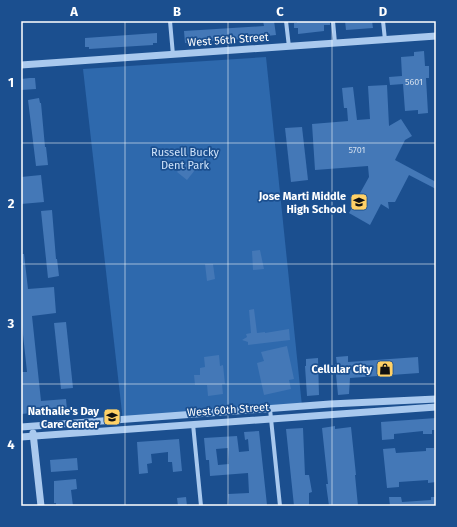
<svg xmlns="http://www.w3.org/2000/svg" width="457" height="527" font-family="'Fira Sans',sans-serif">
  <rect width="100%" height="100%" fill="#1b4f8f"/>
  <path fill="#2e69ad" d="M266,57l36,349 -179,15 -40,-352z"/>
  <g fill="#4478b7" fill-rule="evenodd">
    <path d="M263,21h11l2,14 -19,2v1l-72,5 -1,-12 80,-5z"/>
    <path d="M297,21h33v4h-6v6l-26,3v-6h-4v-5h3z"/>
    <path d="M345,21h27l1,7 -27,2z"/>
    <path d="M157,33v10h-4v2l-64,4v-2h-4v-9z"/>
    <path d="M424,51l1,15h4v12h-3l2,35 -10,1v-4l-13,1 -2,-27 -13,1 -1,-8 13,-1 -1,-19 13,-1v-4z"/>
    <path d="M30,78h5l1,11 -15,1v-11z"/>
    <path d="M387,85l2,41 12,-7 11,17 -7,4 -10,20 41,22v7l-27,-14 -14,27h-7l1,7 -8,-5 -11,21 -21,-12 20,-36 -1,-11 -53,4 -3,-46 36,-3 -1,-13h-3l-2,-20 11,-1 4,33 13,-1 -2,-33z"/>
    <path d="M39,98l1,5h1l4,44h1l2,18 -12,1 -8,-66z"/>
    <path d="M302,127l6,53 -17,2 -6,-54z"/>
    <path d="M185,162l10,8 -8,10 -10,-8z"/>
    <path d="M41,175l3,27 -23,2v-27z"/>
    <path d="M52,210l4,49h1l2,17 -11,2 -7,-67z"/>
    <path d="M260,250l4,19 -11,1 -1,-19z"/>
    <path d="M21,254h3l4,35 26,-2 2,26 -24,3 9,85 25,-2 1,11 -46,4v-42h6l-6,-56z"/>
    <path d="M205,264h8l2,15 -8,2z"/>
    <path d="M254,309l3,24 8,-1v1l24,-4 1,11 -42,5v-3l-6,-2 5,-3 -1,-3 5,-1 -2,-23z"/>
    <path d="M66,322l7,66 -12,1 -7,-66z"/>
    <path d="M287,346l7,33 -5,1 2,9 -27,6 -7,-32 7,-2 -3,-9z"/>
    <path d="M219,355l1,11 3,-1 2,19h-3l1,10 -15,2 -1,-11h-12l-1,-10h6v-7l5,-1 -1,-10z"/>
    <path d="M348,356v6l70,-5 1,16 -69,5 -1,16 -11,1 -3,-31h2l-1,-7z"/>
    <path d="M318,358l1,37 -12,1 -2,-30h1v-7z"/>
    <path d="M436,418v12h-4v4h-9v-3l-29,3v5l-12,1 -1,-18z"/>
    <path d="M335,426v3l16,-2 5,48h-1l3,31h-29l-3,-22h2l-6,-56z"/>
    <path d="M303,428l2,47h4l3,17 -3,1v13h-15l-8,-77z"/>
    <path d="M259,431l8,74 -38,1 -1,-12 21,-1 -1,-20 -38,3 -1,-16h-3l-2,-22 33,-2 2,16 10,-1 -1,-12 -3,1 -1,-8zM228,448l1,16 -11,1 -2,-16z"/>
    <path d="M179,439l3,32 -9,1 -1,-10h-4v-10l-17,2 1,9 -5,1 1,9 -9,1 -2,-32z"/>
    <path d="M395,448l1,5 30,-2v-3h8v2h2v32l-8,1v-3l-29,2v5l-12,1 -4,-39z"/>
    <path d="M77,458l1,12 -27,2 -1,-12z"/>
    <path d="M76,479l1,10 -6,1 2,16h-17v-3h-2v-22z"/>
    <path d="M186,497l1,9h-9l-1,-8z"/>
    <path d="M389,497h12l1,5 29,-2v-3h5v9h-46z"/>
  </g>
  <g fill="none" stroke-linecap="round" stroke-linejoin="round">
    <g stroke="#a9c9ee" stroke-width="4">
      <path d="M170,21l3,34"/>
      <path d="M286,21l3,26"/>
      <path d="M333,21l2,22"/>
      <path d="M383,21l2,19"/>
      <path d="M270,409l10,97"/>
      <path d="M193,424l8,82"/>
    </g>
    <g stroke="#a9c9ee" stroke-width="7">
      <path d="M21,65l415,-29"/>
      <path d="M21,427l309,-23 106,-5"/>
      <path d="M33,433l8,73"/>
      <path d="M21,437l415,-30"/>
    </g>
  </g>
  <path fill="none" stroke="#fff" stroke-width="1" stroke-opacity="0.55" d="M125,21v485M228,21v485M332,21v485M21,143h415M21,264h415M21,384h415"/>
  <defs>
    <g id="school-square" transform="scale(0.9)"><rect x="-9" y="-9" width="18" height="18" rx="4" fill="#ffd166" stroke="#1b4f8f"/><path d="M0-5L7-2L0 1L-7-2ZM-4 1L0 2.5L4 1V4Q0 6-4 4Z" fill="#111"/></g>
    <g id="shop-square" transform="scale(0.9)"><rect x="-9" y="-9" width="18" height="18" rx="4" fill="#ffd166" stroke="#1b4f8f"/><path d="M-5-2.5h2.3a2.7 3.5 0 0 1 5.4 0H5L5.5 6h-11ZM-1.5-2.5h3a1.5 2.3 0 0 0-3 0Z" fill="#111"/></g>
  </defs>
  <g fill-rule="evenodd">
    <use href="#school-square" x="359" y="202"/>
    <use href="#shop-square" x="385" y="369"/>
    <use href="#school-square" x="112" y="417"/>
  </g>
  <g text-anchor="middle" dominant-baseline="central" stroke-width="3.5" stroke-linejoin="round" paint-order="stroke">
    <g font-size="9" fill="#d0dded">
      <text x="414" y="82">5601</text>
      <text x="357" y="150">5701</text>
    </g>
    <g font-size="11" fill="#fff" stroke="#1b4f8f">
      <text transform="translate(228 40) rotate(-4)">West 56th Street</text>
      <text transform="translate(228 410) rotate(-4)">West 60th Street</text>
    </g>
    <g font-size="11" fill="#cfe3fa" stroke="#1b4f8f">
      <text x="185" y="152">Russell Bucky<tspan x="185" dy="13">Dent Park</tspan></text>
    </g>
    <g font-size="11" font-weight="bold" fill="#fff" stroke="#1b4f8f" text-anchor="end">
      <text x="346" y="196">Jose Marti Middle<tspan x="346" dy="13">High School</tspan></text>
      <text x="372" y="369">Cellular City</text>
      <text x="99" y="411">Nathalie's Day<tspan x="99" dy="13">Care Center</tspan></text>
    </g>
  </g>
  <rect width="457" height="527" fill="none" stroke="#1b4f8f" stroke-width="44"/>
  <rect x="22" y="22" width="413" height="483" fill="none" stroke="#fff" stroke-width="1.5"/>
  <g font-size="13" text-anchor="middle" font-weight="bold" fill="#fff">
    <text x="74" y="16">A</text>
    <text x="177" y="16">B</text>
    <text x="280" y="16">C</text>
    <text x="383" y="16">D</text>
    <text x="11" y="87">1</text>
    <text x="11" y="208">2</text>
    <text x="11" y="328">3</text>
    <text x="11" y="449">4</text>
  </g>
</svg>
